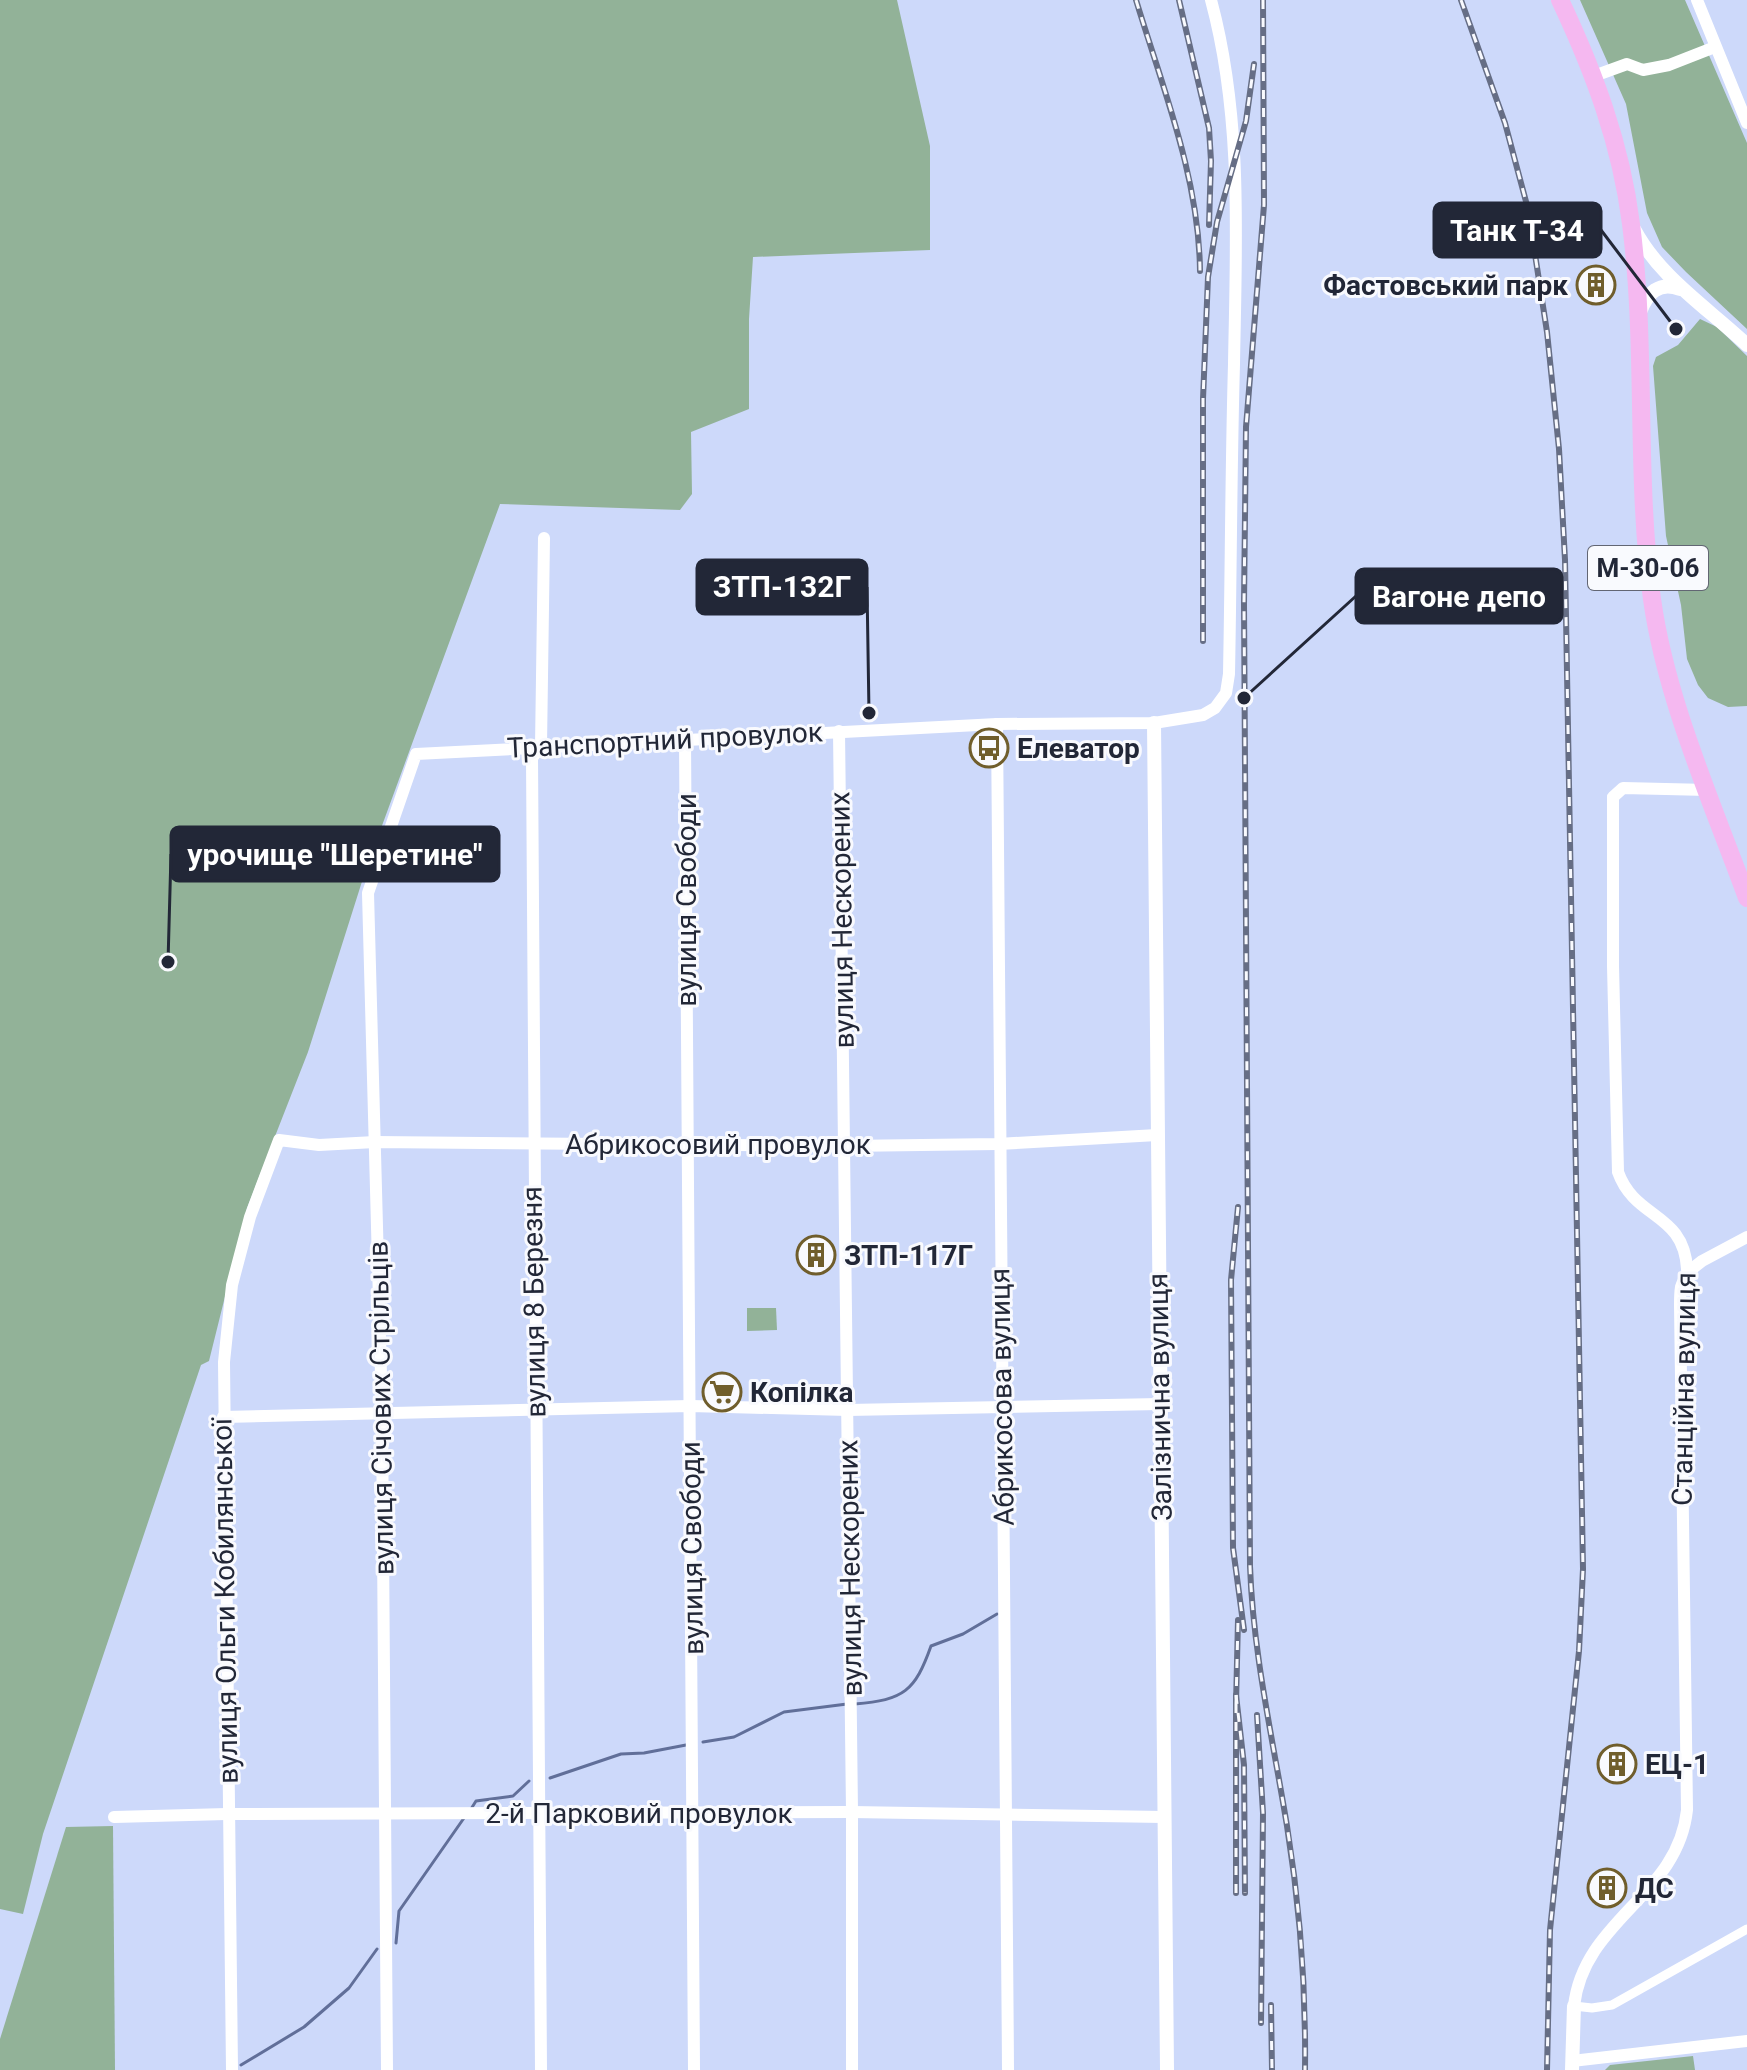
<svg xmlns="http://www.w3.org/2000/svg" width="1747" height="2070" font-family="Roboto,sans-serif">
  <rect width="100%" height="100%" fill="#cdd9fa"/>
  <g fill="#92b298">
    <path d="M0,0h897l33,146v104l-177,7 -4,62v90l-58,23 1,62 -12,16 -180,-6 -135,368 -57,180 -61,156 -38,153 -8,4 -158,469 -20,80 -23,-5z"/>
    <path d="M1580,0h105l62,143v186l-61,-57 -24,-25 -15,-34 -21,-109z"/>
    <path d="M1700,319l17,8 30,29v350l-19,1 -20,-9 -10,-13 -11,-26 -6,-54 -15,-69 -13,-170 3,-9 22,-12z"/>
    <path d="M747,1308h29l1,22 -30,1z"/>
    <path d="M113,1826l2,244h-115v-31l66,-212z"/>
    <path d="M1693,2056l2,14h-90l5,-5z"/>
  </g>
  <g fill="none" stroke-linecap="round" stroke-linejoin="round">
    <g stroke="#616f99" stroke-width="3">
      <path d="M855,1704c49,-4 60,-13 76,-58l32,-12 34,-20"/>
      <path d="M703,1742l31,-5 50,-25 63,-8"/>
      <path d="M550,1778l71,-24 23,-1 42,-8"/>
      <path d="M471,1809l5,-8 37,-5 16,-15"/>
      <path d="M396,1943l3,-32 65,-93"/>
      <path d="M241,2065l63,-38 45,-39 28,-39"/>
    </g>
    <path stroke="#fff" stroke-width="9" d="M1574,2006l18,2 20,-3 135,-76"/>
    <g stroke="#fff" stroke-width="12">
      <path d="M1697,0l50,123"/>
      <path d="M1594,76l33,-12 16,6 26,-5 46,-18"/>
      <path d="M997,724c1,448 8,897 11,1346"/>
      <path d="M839,731l13,1081v258"/>
      <path d="M685,739l9,1331"/>
      <path d="M1688,1272l14,-11 45,-24"/>
      <path d="M223,1417l467,-11 158,4 312,-6"/>
      <path d="M114,1817l113,-3 625,-2 312,5"/>
      <path d="M1574,2006c10,-87 104,-110 113,-196l-7,-505c0,-6 0,-12 1,-18 2,-7 7,-12 6,-18 -3,-57 -52,-49 -69,-97l-5,-206v-169l10,-9 85,2"/>
      <path d="M1572,2061l175,-20"/>
      <path d="M232,2070l-8,-708 8,-77 18,-68 29,-77 40,5 56,-3 470,4 153,-2 159,-9"/>
      <path d="M387,2070l-5,-658 -14,-519 48,-139 581,-30 157,-1 49,-8 12,-7 11,-15 3,-19c2,-103 2,-207 5,-310 2,-121 9,-246 -23,-364"/>
      <path d="M541,2070c-1,-437 -10,-874 -9,-1312l9,-12 3,-208"/>
    </g>
    <g stroke="#fff" stroke-width="14">
      <path d="M1634,229c26,49 74,79 113,116"/>
      <path d="M1640,312c7,-19 19,-31 40,-23"/>
      <path d="M1154,723l13,1347"/>
      <path d="M1572,2070l2,-64"/>
    </g>
    <path stroke="#f5b8f0" stroke-width="18" d="M1560,0c34,72 61,144 71,224 16,124 4,250 21,375 14,101 60,203 95,299"/>
    <g stroke="#666e85" stroke-width="6">
      <g id="rail">
        <path d="M1136,0c27,89 63,177 64,271"/>
        <path d="M1179,0l30,128 2,33 -2,64"/>
        <path d="M1263,0l1,205 -18,222 -2,177 6,962c3,88 23,174 37,260 13,81 19,162 18,244"/>
        <path d="M1461,0l44,123 23,86 19,123 12,117 6,111 18,1009 -4,82 -29,279 -3,140"/>
        <path d="M1203,641v-242l5,-122 9,-55 29,-101 8,-57"/>
        <path d="M1238,1207l-7,73 2,268 11,82"/>
        <path d="M1236,1704l2,-84"/>
        <path d="M1257,1715l6,98 -2,210"/>
        <path d="M1236,1893v-198l8,70 1,128"/>
        <path d="M1271,2005l1,65"/>
      </g>
    </g>
    <use href="#rail" stroke="#f9fafe" stroke-width="3" stroke-dasharray="9" stroke-linecap="butt"/>
  </g>
  <defs>
    <g id="building-ring" transform="scale(2)"><circle r="9.5" fill="#f9fafe" stroke="#705e2c" stroke-width="1.5"/><path d="M-4-6H4V6H1V3H-1V6H-4ZM-2.5-4.3h1.7v1.8h-1.7ZM.8-4.3h1.7v1.8H.8ZM-2.5-1h1.7V.8h-1.7ZM.8-1h1.7V.8H.8Z" fill="#705e2c"/></g>
    <g id="bus-ring" transform="scale(2)"><circle r="9.5" fill="#f9fafe" stroke="#705e2c" stroke-width="1.5"/><path d="M-5-6H5V4H4V6H2V4H-2V6H-4V4H-5ZM-3.5-4V0h7V-4ZM-3.5 1.2v1.5H-2V1.2ZM2 1.2v1.5H3.5V1.2Z" fill="#705e2c"/></g>
    <g id="supermarket-ring" transform="scale(2)"><circle r="9.5" fill="#f9fafe" stroke="#705e2c" stroke-width="1.5"/><path d="M-6-5.5h2.5l.6 2H6L4.5 2H-2.5L-4.4-4H-6ZM-1.5 3.2a1.3 1.3 0 1 0 .1 0ZM3 3.2a1.3 1.3 0 1 0 .1 0Z" fill="#705e2c"/></g>
  </defs>
  <g fill-rule="evenodd">
    <use href="#building-ring" x="1596" y="285"/>
    <use href="#bus-ring" x="989" y="748"/>
    <use href="#building-ring" x="816" y="1255"/>
    <use href="#supermarket-ring" x="722" y="1392"/>
    <use href="#building-ring" x="1617" y="1764"/>
    <use href="#building-ring" x="1607" y="1888"/>
  </g>
  <g text-anchor="middle" dominant-baseline="central" stroke-width="6" stroke-linejoin="round" paint-order="stroke">
    <rect fill="#f9fafe" stroke="#626673" stroke-width="2" x="1588" y="546" width="120" height="44" rx="6"/>
    <g font-size="26" font-weight="bold" fill="#222737">
      <text x="1648" y="568">М-30-06</text>
    </g>
    <g font-size="28" font-weight="bold" fill="#222737" stroke="#f9fafe" text-anchor="start">
      <text x="1568" y="285" text-anchor="end">Фастовський парк</text>
      <text x="1017" y="748">Елеватор</text>
      <text x="844" y="1255">ЗТП-117Г</text>
      <text x="750" y="1392">Копілка</text>
      <text x="1645" y="1764">ЕЦ-1</text>
      <text x="1635" y="1888">ДС</text>
    </g>
    <g font-size="28" fill="#222737" stroke="#f9fafe">
      <text transform="translate(665 740) rotate(-3)">Транспортний провулок</text>
      <text transform="translate(686 900) rotate(-90)">вулиця Свободи</text>
      <text transform="translate(842 920) rotate(-91)">вулиця Нескорених</text>
      <text x="718" y="1144">Абрикосовий провулок</text>
      <text transform="translate(534 1302) rotate(-91)">вулиця 8 Березня</text>
      <text transform="translate(1684 1389) rotate(-89)">Станційна вулиця</text>
      <text transform="translate(1002 1397) rotate(-91)">Абрикосова вулиця</text>
      <text transform="translate(1160 1397) rotate(-91)">Залізнична вулиця</text>
      <text transform="translate(381 1408) rotate(-91)">вулиця Січових Стрільців</text>
      <text transform="translate(692 1548) rotate(-91)">вулиця Свободи</text>
      <text transform="translate(850 1568) rotate(-91)">вулиця Нескорених</text>
      <text transform="translate(225 1601) rotate(-91)">вулиця Ольги Кобилянської</text>
      <text x="639" y="1813">2-й Парковий провулок</text>
    </g>
  </g>
  <path fill="none" stroke="#222737" stroke-width="3" d="M1676 329L1601 230M869 713L867 587M1244 698L1356 596M168 962L171 854"/>
  <g fill="#222737" stroke="#f9fafe" stroke-width="3">
    <circle cx="1676" cy="329" r="8"/>
    <circle cx="869" cy="713" r="8"/>
    <circle cx="1244" cy="698" r="8"/>
    <circle cx="168" cy="962" r="8"/>
  </g>
  <g fill="#222737" stroke="#222737" stroke-width="3">
    <rect x="1434" y="203" width="167" height="54" rx="8"/>
    <rect x="697" y="560" width="170" height="54" rx="8"/>
    <rect x="1356" y="569" width="206" height="54" rx="8"/>
    <rect x="171" y="827" width="328" height="54" rx="8"/>
  </g>
  <g font-size="30" text-anchor="middle" font-weight="bold" fill="#fff">
    <text x="1517" y="241">Танк Т-34</text>
    <text x="782" y="597">ЗТП-132Г</text>
    <text x="1459" y="607">Вагоне депо</text>
    <text x="335" y="865">урочище "Шеретине"</text>
  </g>
</svg>
